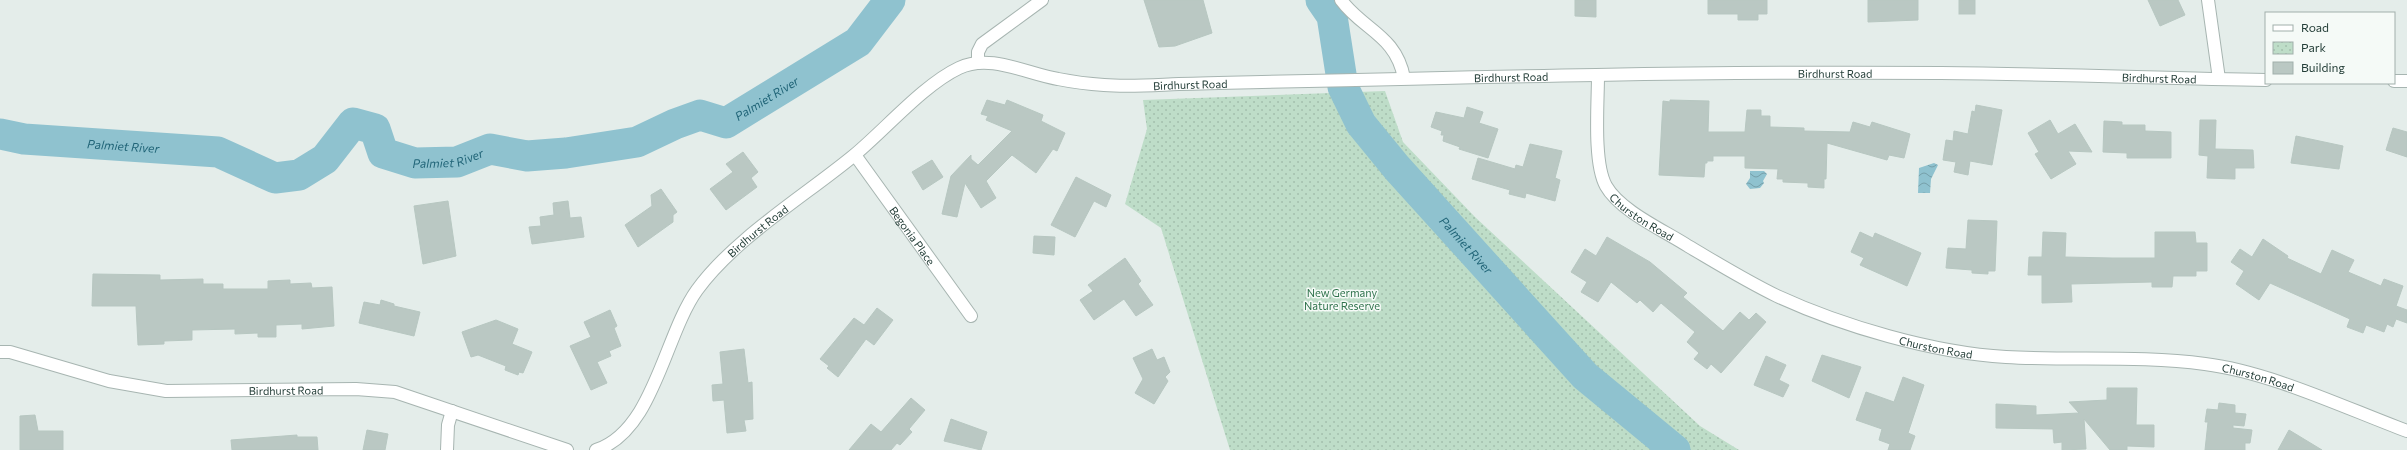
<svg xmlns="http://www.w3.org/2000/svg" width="2407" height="450" font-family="Commissioner,sans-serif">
  <defs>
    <pattern id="park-dots" width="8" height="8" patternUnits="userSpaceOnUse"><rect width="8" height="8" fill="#beddc8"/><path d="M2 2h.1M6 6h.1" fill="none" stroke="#a3bfad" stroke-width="1.8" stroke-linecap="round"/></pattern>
    <pattern id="water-waves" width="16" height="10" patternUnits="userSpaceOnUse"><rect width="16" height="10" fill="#8fc2cf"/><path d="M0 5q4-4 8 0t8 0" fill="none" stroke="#759fa9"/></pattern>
  </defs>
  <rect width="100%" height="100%" fill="#e4edea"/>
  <path fill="url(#park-dots)" d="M1385,91l18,51 72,75 225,209 39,24h-509l-69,-222 -36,-24 22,-75 -4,-29z"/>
  <g fill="url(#water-waves)">
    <path d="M1934,163l4,2 -7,14 -1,14h-12l1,-25z"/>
    <path d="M1750,171h14l3,3 -4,7 1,2 -4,5 -10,1 -4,-5 4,-6z"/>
  </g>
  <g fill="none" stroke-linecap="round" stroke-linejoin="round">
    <g stroke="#8fc2cf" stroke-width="31">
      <path id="s1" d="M1321,0l11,16 11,71 18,37 36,44 188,208 90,74"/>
      <path id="s2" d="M0,134l24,5 194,13 57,26 24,-3 26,-16 28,-36 22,6 8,24 32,10 42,-1 33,-13 37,7 39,-3 71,-11 38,-18 25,-9 26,8 132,-81 32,-42"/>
    </g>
  </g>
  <g fill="#bac8c3" stroke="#b7c7c1">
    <path d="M1144,0h59l9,33 -37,13 -16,1z"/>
    <path d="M1575,0h21v17l-21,-1z"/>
    <path d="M1708,0h59v14h-9v6h-20v-6h-30z"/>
    <path d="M1868,0h50v20l-50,2z"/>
    <rect x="1959" y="0" width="16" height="14"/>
    <path d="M2148,0h30l7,15 -25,11z"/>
    <path d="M987,100l18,5 2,-5 36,15 -2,6 24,12 -8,18 -4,-2 -17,24 -24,-18 -26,26 10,17 -15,10 -16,-25 -8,34 -15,-3 9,-38 20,-21v4l7,6 34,-34 -26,-11 2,-4 -7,-2z"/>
    <path d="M1670,100l39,1 -1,31h37l2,-22h14v6h9v11l34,1v3l46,1 3,-10 17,5 2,-5 38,12 -6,24 -15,-3 -2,5 -60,-17 -1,36h-2v9l-16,-1v-4l-25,-1v-3h-6l1,-10 -33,-1v-12h-32v5h-6v2h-2l-1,14 -45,-2 4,-74 7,1z"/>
    <path d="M1976,105l26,5 -10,55 -22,-4 -2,14 -14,-3 2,-10 -13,-2 3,-20 7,1 1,-10 14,3 4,-23 3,1z"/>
    <path d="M1467,107l16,5 -4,11 19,6 -10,29 -29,-9 1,-2 -17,-6 1,-6h-3l1,-4 -11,-4 5,-15 28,6z"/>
    <path d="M2050,120l8,14 17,-10 17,28 -24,-1 8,13 -25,15 -16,-25 4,-2 -11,-19z"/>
    <path d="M2200,120h16l-1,29 38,1 1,18h-19v11l-28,-1 1,-22 -9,-1z"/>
    <path d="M2104,121l18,1v3h23v6l26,1v26h-44v-5l-24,-1z"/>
    <path d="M2393,128l14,4v25l-21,-7z"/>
    <path d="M2296,136l47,10 -4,23 -48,-6z"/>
    <path d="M1530,144l32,7 -7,27 5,2 -5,21 -29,-8 -1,5 -16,-4 1,-4 -38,-11 6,-21 37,11 1,-4 7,2z"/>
    <path d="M743,152l15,20 -7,6 6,9 -31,23 -16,-21 23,-17 -7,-8z"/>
    <path d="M932,160l11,17 -20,13 -11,-18z"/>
    <path d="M1076,177l35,18 -5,12 -12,-6 -19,36 -24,-12z"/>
    <path d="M661,189l16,23 -4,3v7l-35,25 -13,-22 27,-19 -1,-11z"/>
    <path d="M448,201l8,55 -33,8 -9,-58z"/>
    <path d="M568,201l2,17 11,-1 3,20 -52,7 -3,-17 12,-1 -1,-9 14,-2 -1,-12z"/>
    <path d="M1968,220l29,1 -2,50h-7v3l-16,-1v-3l-26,-2 2,-20 18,1z"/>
    <path d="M1860,232l13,6 2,-5 46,20 -14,33 -47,-21 4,-7 -13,-6z"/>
    <path d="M2043,232l23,1 -1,24 47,1h43v-26h40l1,11h11v28h-11v5h-23l-1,11h-20v-5l-81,2 1,18 -30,1v-28h-14l1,-18h13z"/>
    <path d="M1034,236l21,1 -1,18 -21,-2z"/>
    <path d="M1607,237l43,25 37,31 -4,4 40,34 17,-19 9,8 7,-7 10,9 -45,51 -10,-9 -4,5 -13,-10 5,-6 -12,-11 8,-10 -34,-29 -8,9 -13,-12 -3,3 -26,-21 -13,20 -17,-10 6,-10 -16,-10 14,-23 11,7z"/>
    <path d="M2263,239l25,17 -1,2 34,16 11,-24 22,10 -6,12 33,14 3,-7 19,7 -7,20 11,4v13l-11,-4 -3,8 -6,-3 -3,8 -18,-7 -3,8 -16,-6 3,-8 -80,-36 -11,17 -23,-16 8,-13 -13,-9 9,-13 12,8z"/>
    <path d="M1125,258l16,23 -3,3 15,21 -17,11 -12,-17 -30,21 -14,-20 13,-9 -5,-6z"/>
    <path d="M93,274l67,1v5l43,-1v5h20v5h45v-8l22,-1v4l21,-1 1,5 20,-1 2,39 -32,3v-5l-26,1v12h-18v-4l-23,1v-5l-43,1v10l-28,1v3l-26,1 -2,-39h-44z"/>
    <path d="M381,300l13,4v2l26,6 -6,24 -55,-13 5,-21 16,3z"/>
    <path d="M877,308l16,12 -19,25 -8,-6 -28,38 -11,-9 2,-2 -9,-7 34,-41 10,7z"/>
    <path d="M610,310l7,16 -3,2 7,18 -12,5 2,5 -14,6 10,21 -16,7 -21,-44 21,-9 -7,-15z"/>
    <path d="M496,320l22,9 -6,15 20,8 -9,21 -4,-1 -1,3 -13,-5 1,-4 -28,-11 -7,2 -9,-25z"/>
    <path d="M744,349l4,34 4,-1 1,37 -9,1 2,11 -19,2 -3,-33 -11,1 -1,-16 11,-1 -3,-32z"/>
    <path d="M1152,349l5,11 7,-3 6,15 -5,5 3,4 -14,23 -19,-11 8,-14 -10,-21z"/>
    <path d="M1822,355l39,12 -12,31 -37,-17z"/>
    <path d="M1766,356l20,9 -7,15 10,5 -6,12 -29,-12z"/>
    <path d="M1903,377l21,8 -16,48 7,3 -5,14h-22l2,-6 -11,-4 3,-11 -26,-9 10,-28 28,10z"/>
    <path d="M2107,388h30l-1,37h18v22l-27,-1v4h-17l-26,-31 2,30 -24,1v-8l-8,1 -1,-14 -57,-1v-24l40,2v9l43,-2 -10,-11 38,-2z"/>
    <path d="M911,398l14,12 -16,19 3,3 -12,13 -3,-2 -6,7h-42l22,-26 10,8z"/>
    <path d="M2219,403l16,2v8l11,1 -2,12 -11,-1v3l19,2 -2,13h-5v7h-40l3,-28h-3l2,-13 11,1z"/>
    <path d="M35,415l3,16h25v19h-43v-34z"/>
    <path d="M951,419l36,13 -6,18 -37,-9z"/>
    <path d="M367,430l21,4 -3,16h-22z"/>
    <path d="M2289,430l33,20h-44z"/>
    <path d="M297,435v2h20l1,13h-86l-1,-10z"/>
  </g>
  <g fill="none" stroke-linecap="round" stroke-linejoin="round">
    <g stroke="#a7b5b1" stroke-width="14">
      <g id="minor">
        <path d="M1341,0c22,30 55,35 63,78"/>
        <path d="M2208,0l11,79"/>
        <path d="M978,63v-11l4,-8 60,-44"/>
        <path id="s3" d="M1598,76c0,27 -5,87 8,110 14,25 59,45 82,60 29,17 58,35 89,50 65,30 157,57 229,61 66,4 133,-2 199,7 65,8 140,44 202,67"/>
        <path d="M2394,81h13"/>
        <path id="s4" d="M855,155l116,161"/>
        <path id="s5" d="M0,352h10l99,29 57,10 190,-2 39,3 172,58"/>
        <path d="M447,450l1,-25 4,-14"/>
        <path id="s6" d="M596,450c58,-19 68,-114 101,-160 37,-51 106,-93 155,-133 32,-26 71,-72 107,-89 31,-15 68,6 99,11 15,3 31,5 46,6 25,2 50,0 75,-1 253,-6 508,-13 762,-11 108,1 217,5 325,7"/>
      </g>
    </g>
    <use href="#minor" stroke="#fff" stroke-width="12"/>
  </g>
  <g text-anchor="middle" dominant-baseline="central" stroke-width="3" stroke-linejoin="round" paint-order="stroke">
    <g font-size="11" fill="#243e38" stroke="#f5faf7">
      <text stroke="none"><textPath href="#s6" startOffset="1418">Birdhurst Road</textPath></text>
      <text stroke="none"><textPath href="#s6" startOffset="1094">Birdhurst Road</textPath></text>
      <text stroke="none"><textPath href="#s6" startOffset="1742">Birdhurst Road</textPath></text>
      <text stroke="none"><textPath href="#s6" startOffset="773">Birdhurst Road</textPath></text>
      <text stroke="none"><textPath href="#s3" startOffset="159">Churston Road</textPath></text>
      <text stroke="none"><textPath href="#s6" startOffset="279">Birdhurst Road</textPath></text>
      <text stroke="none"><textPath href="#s4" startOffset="99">Begonia Place</textPath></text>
      <text stroke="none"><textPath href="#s3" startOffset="483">Churston Road</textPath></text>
      <text stroke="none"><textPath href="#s3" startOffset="808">Churston Road</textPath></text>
      <text stroke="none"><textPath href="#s5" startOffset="291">Birdhurst Road</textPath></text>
    </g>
    <g font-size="11" fill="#30734d" stroke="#f5faf7">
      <text x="1342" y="292">New Germany<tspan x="1342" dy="13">Nature Reserve</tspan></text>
    </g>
    <g font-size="12" font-style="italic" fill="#216578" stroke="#f5faf7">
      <text stroke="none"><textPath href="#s2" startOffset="833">Palmiet River</textPath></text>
      <text stroke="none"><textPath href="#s2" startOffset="124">Palmiet River</textPath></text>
      <text stroke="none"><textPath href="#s2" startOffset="497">Palmiet River</textPath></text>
      <text stroke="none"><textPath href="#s1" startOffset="293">Palmiet River</textPath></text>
    </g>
  </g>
  <rect x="2265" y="12" width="130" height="72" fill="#f5faf7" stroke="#a1afab"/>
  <rect x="2273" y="25" width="20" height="6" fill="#ffffff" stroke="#a1afab"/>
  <text x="2301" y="32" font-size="12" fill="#243e38">Road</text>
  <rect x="2273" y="42" width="20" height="12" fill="url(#park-dots)" stroke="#a1afab"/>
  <text x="2301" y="52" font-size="12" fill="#243e38">Park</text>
  <rect x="2273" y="62" width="20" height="12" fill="#bac8c3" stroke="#a1afab"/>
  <text x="2301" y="72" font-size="12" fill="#243e38">Building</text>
</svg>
